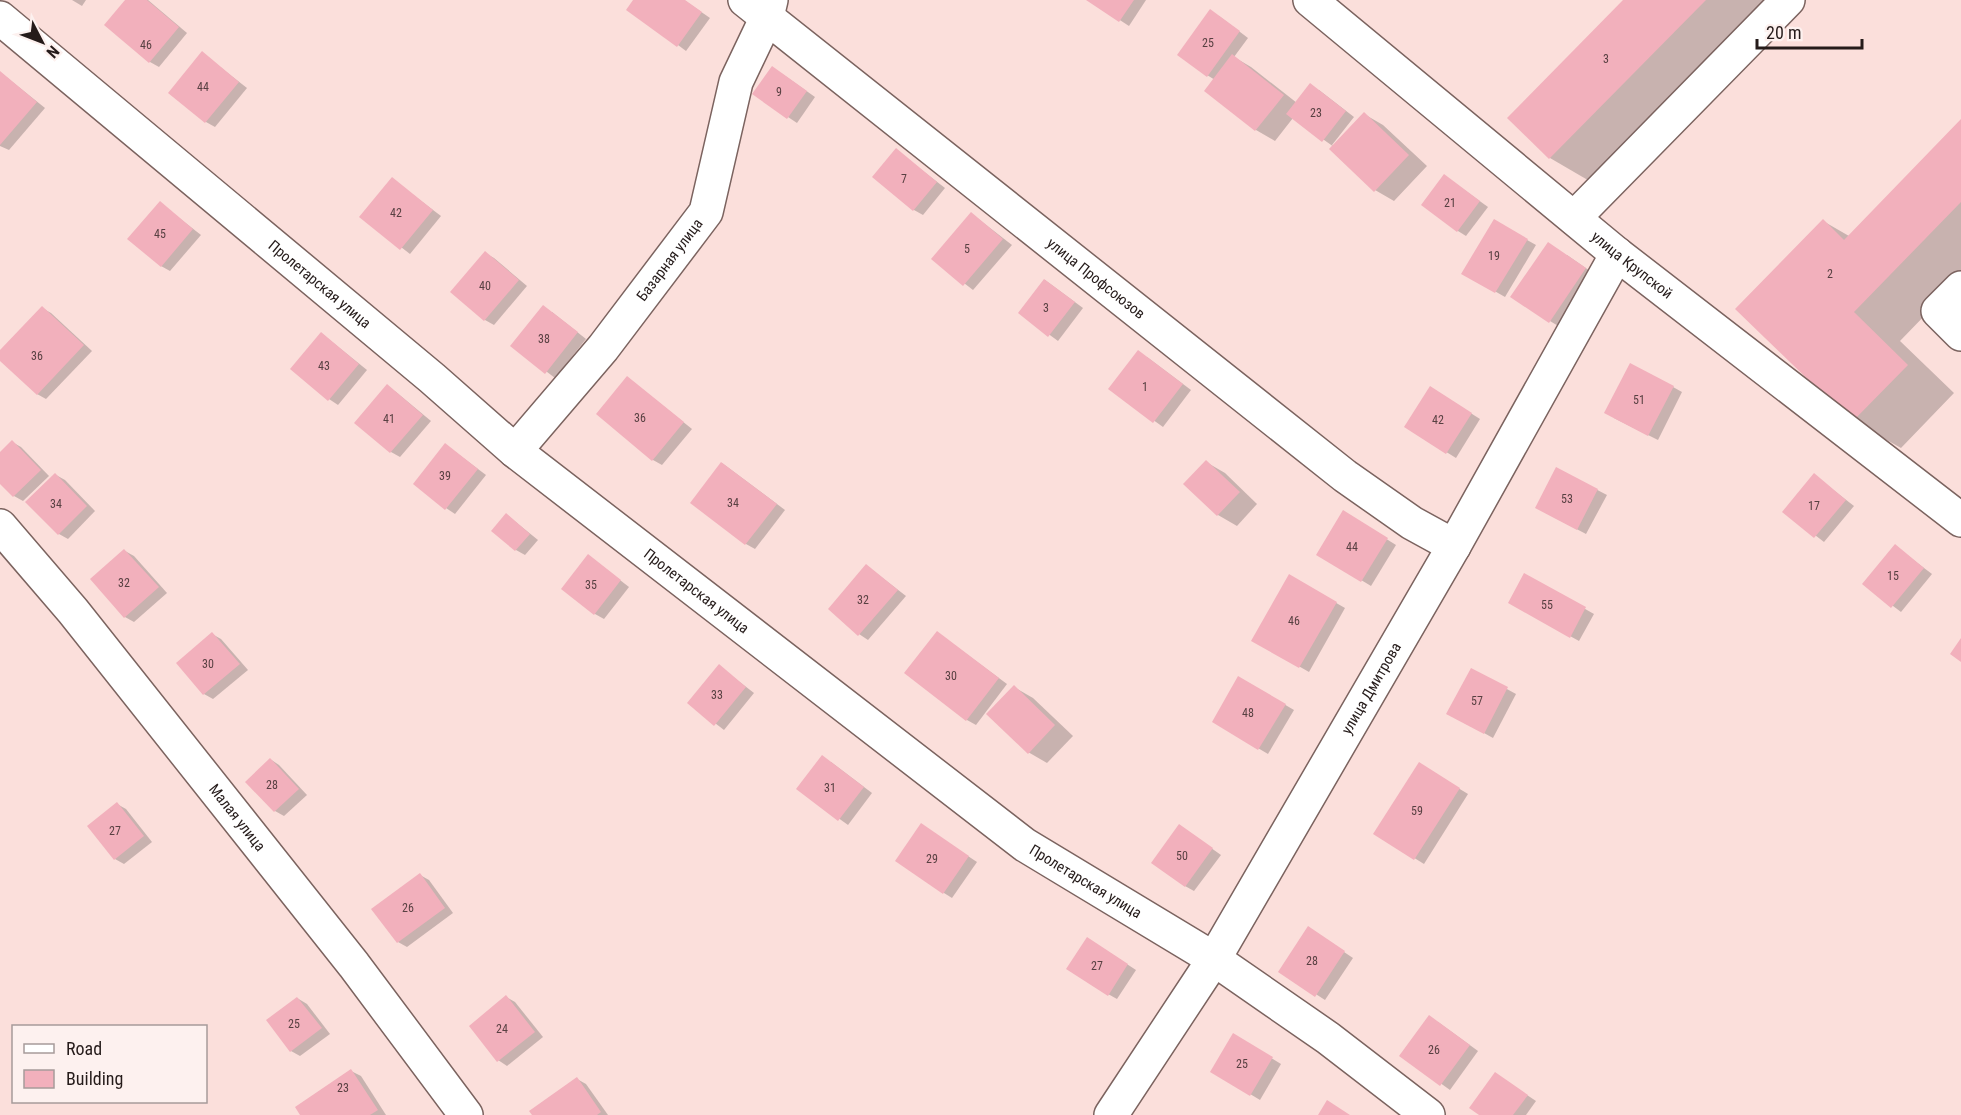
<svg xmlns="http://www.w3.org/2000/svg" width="1961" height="1115" font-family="'Roboto Condensed',sans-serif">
  <rect width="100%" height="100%" fill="#fbdfdb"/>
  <g fill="#0003">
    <path d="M72,0h14l-4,6z"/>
    <path d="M127,0h21l39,33 -28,34 -9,-5 -44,-37z"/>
    <path d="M635,0h49l26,18 -24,33 -8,-6z"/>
    <path d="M1089,0h57l-17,26z"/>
    <path d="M1625,0h155l-182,186 -48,-28 -41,-40z"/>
    <path d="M1219,16l29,22 -14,19 17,10 46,36 22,-13 35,27 -22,28 2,1 30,-32 19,11 44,41 -33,35 -19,-11 -41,-43 -41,-29 -18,23 -19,-11 -50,-39 9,-11 -8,-5z"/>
    <path d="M202,53l45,35 -32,39 -9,-5z"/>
    <path d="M0,72l45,36 -36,42 -9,-4z"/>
    <path d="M781,73l34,24 -18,26 -9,-6z"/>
    <path d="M1961,121v157l-61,63 54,52 -53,55 -48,-27 -30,-200 26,15z"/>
    <path d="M896,150l49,38 -22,27 -9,-5z"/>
    <path d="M1445,176l43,31 -22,29 -8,-5z"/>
    <path d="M392,179l49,37 -31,38 -49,-38z"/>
    <path d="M160,203l41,32 -31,36 -9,-5z"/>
    <path d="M972,214l40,31 -39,45 -40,-31z"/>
    <path d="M1494,221l42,24 -31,52 -42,-24z"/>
    <path d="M485,253l9,5 33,28 -33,39 -9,-5z"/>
    <path d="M1567,255l36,25 -35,52 -18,-11z"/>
    <path d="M1045,280l38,28 -25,33 -38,-28z"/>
    <path d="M42,308l9,5 41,38 -46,48 -9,-5 -37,-35v-7z"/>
    <path d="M552,312l34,27 -31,39 -42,-32z"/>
    <path d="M321,333l46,37 -29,35 -9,-6z"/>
    <path d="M1147,357l44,33 -28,37 -53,-38z"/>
    <path d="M628,378l64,51 -30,36 -9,-5 -55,-46z"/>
    <path d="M387,386l9,6 35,29 -31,36 -9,-5z"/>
    <path d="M1673,387l9,5 -24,48 -44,-22z"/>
    <path d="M1439,393l41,26 -24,39 -50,-31z"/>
    <path d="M12,442l9,5 28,29 -26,25 -9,-5 -14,-14v-28z"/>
    <path d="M446,445l40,30 -31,39 -9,-6z"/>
    <path d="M1206,462l19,11 32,31 -20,22 -19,-11z"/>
    <path d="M722,463l63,47 -30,39 -9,-5z"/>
    <path d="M1557,469l50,26 -21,39 -40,-21z"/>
    <path d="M56,475l9,5 30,31 -27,28 -9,-5z"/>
    <path d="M1814,475l40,31 -30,36 -40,-31z"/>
    <path d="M1343,512l53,33 -25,41 -53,-32z"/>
    <path d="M507,515l31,25 -13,15 -9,-5z"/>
    <path d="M1895,546l37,28 -31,38 -37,-28z"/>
    <path d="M125,551l9,5 33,37 -33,29 -9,-5 -33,-37z"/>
    <path d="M589,556l40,31 -25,32 -9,-5z"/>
    <path d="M867,566l39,30 -38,44 -9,-6z"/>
    <path d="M1525,575l69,39 -15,27 -69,-38z"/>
    <path d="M1289,576l56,32 -36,64 -56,-32z"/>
    <path d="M938,633l69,51 -31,41 -9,-5z"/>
    <path d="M212,634l9,5 27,31 -35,29 -9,-5 -26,-31z"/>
    <path d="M719,666l35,27 -30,37 -35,-27z"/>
    <path d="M1472,670l44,24 -23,44 -45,-25z"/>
    <path d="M1239,678l55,32 -26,44 -54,-32z"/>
    <path d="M1014,687l19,11 40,38 -26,27 -19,-11z"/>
    <path d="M270,759l9,6 28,30 -23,21 -9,-5z"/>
    <path d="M831,762l41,31 -24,32 -50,-36z"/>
    <path d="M1419,764l49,30 -44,70 -48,-30z"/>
    <path d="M117,804l9,5 26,33 -28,22 -9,-5z"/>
    <path d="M1180,826l41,29 -27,36 -9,-5z"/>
    <path d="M930,831l47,31 -25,36 -8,-5z"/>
    <path d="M420,875l9,5 24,33 -46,34 -9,-5z"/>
    <path d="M1317,934l36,24 -28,42 -45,-29z"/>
    <path d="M1096,944l40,26 -19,29 -9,-5z"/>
    <path d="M506,997l9,5 28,35 -36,29 -9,-6z"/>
    <path d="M297,998l10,6 23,30 -30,22 -9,-5z"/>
    <path d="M1438,1022l40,29 -28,39 -49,-35z"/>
    <path d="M1234,1035l47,29 -21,36 -48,-29z"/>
    <path d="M351,1071l10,5 25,39h-84z"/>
    <path d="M1496,1074l40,27 -10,14h-44z"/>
    <path d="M577,1079l9,5 22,31h-74z"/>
  </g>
  <g fill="#f2b0bc">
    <path d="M125,0h22l32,27 -30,36 -45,-38z"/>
    <path d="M633,0h52l17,12 -25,35 -51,-37z"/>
    <path d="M1086,0h48l-15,22z"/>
    <path d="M1623,0h83l-157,159 -42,-41z"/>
    <path d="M1210,9l30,22 -33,46 -30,-22z"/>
    <path d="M202,51l37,31 -34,41 -37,-30z"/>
    <path d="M1232,54l52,41 -29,36 -51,-40z"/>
    <path d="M772,66l35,25 -20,28 -35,-25z"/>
    <path d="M0,71l37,31 -37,43z"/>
    <path d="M1310,83l36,28 -24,31 -36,-28z"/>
    <path d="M1364,112l45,43 -35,37 -45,-43z"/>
    <path d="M1961,119v83l-107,110 54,53 -56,57 -117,-113 88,-90 21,21z"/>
    <path d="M896,148l41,34 -24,29 -41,-34z"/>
    <path d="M1444,174l36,27 -23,31 -36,-27z"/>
    <path d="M392,177l41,33 -33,40 -41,-33z"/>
    <path d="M160,201l33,28 -32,38 -34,-28z"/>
    <path d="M971,212l32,27 -40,47 -32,-27z"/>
    <path d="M1494,219l34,20 -33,54 -34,-19z"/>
    <path d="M1548,242l38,26 -37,55 -39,-26z"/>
    <path d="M485,251l34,29 -35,41 -34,-29z"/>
    <path d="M1044,279l31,23 -27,35 -30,-24z"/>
    <path d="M543,305l35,27 -33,42 -35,-28z"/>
    <path d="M42,306l42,39 -47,50 -37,-34v-11z"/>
    <path d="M321,332l38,32 -31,37 -38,-32z"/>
    <path d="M1138,350l45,34 -30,39 -45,-34z"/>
    <path d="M1630,363l44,23 -26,50 -44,-23z"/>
    <path d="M627,376l57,46 -32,39 -56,-47z"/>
    <path d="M387,384l36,31 -33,38 -36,-30z"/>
    <path d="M1430,386l42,27 -26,41 -42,-27z"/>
    <path d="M12,440l29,30 -28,27 -13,-13v-32z"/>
    <path d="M445,443l33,26 -33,41 -32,-26z"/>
    <path d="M1206,460l34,32 -23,24 -34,-32z"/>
    <path d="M721,462l56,42 -32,41 -55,-42z"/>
    <path d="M1556,467l42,22 -21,41 -42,-22z"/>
    <path d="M55,473l32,33 -29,29 -33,-33z"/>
    <path d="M1814,473l32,27 -32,38 -32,-26z"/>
    <path d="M1343,510l45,28 -27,44 -45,-27z"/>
    <path d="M506,513l24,21 -15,17 -24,-20z"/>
    <path d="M1895,544l29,24 -33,40 -29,-24z"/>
    <path d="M124,549l35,38 -35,31 -34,-39z"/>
    <path d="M588,554l33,26 -27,35 -33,-26z"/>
    <path d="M866,564l32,26 -40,46 -30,-27z"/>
    <path d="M1524,573l62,34 -16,31 -62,-35z"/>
    <path d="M1289,574l48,28 -38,66 -48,-27z"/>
    <path d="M937,631l62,47 -33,43 -62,-48z"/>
    <path d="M212,632l28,32 -37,31 -27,-32z"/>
    <path d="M1961,638v24l-11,-8z"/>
    <path d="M719,664l27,23 -32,39 -27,-23z"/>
    <path d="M1471,668l37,19 -24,47 -38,-20z"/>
    <path d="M1238,676l48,28 -28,46 -46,-28z"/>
    <path d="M1014,685l41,40 -27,29 -42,-40z"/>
    <path d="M822,755l42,32 -26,34 -42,-32z"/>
    <path d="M270,758l29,31 -25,23 -29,-30z"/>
    <path d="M1419,762l41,26 -46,72 -41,-26z"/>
    <path d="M117,802l27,34 -30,24 -27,-34z"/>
    <path d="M921,823l48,33 -26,38 -48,-33z"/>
    <path d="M1179,824l34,24 -28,39 -34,-24z"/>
    <path d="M420,873l25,35 -48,35 -26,-34z"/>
    <path d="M1308,926l37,25 -30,46 -37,-25z"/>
    <path d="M1087,937l41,27 -20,32 -42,-27z"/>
    <path d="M506,995l29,37 -38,30 -28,-36z"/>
    <path d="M297,997l25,31 -32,24 -24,-32z"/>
    <path d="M1429,1015l41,30 -30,41 -41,-30z"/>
    <path d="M1233,1033l40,24 -23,39 -40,-24z"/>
    <path d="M351,1069l27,41 -8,5h-70l-5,-8z"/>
    <path d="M1495,1072l33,23 -15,20h-34l-10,-7z"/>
    <path d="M577,1077l24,35 -4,3h-65l-3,-4z"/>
    <path d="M1327,1100l23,15h-32z"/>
  </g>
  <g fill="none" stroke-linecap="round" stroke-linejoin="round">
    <g stroke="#7b635f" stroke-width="36">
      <g id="minor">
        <path id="s1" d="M745,0l600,476 67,47 42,23"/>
        <path id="s2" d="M1310,0l307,254 344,266"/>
        <path id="s3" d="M0,18l432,360 83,73 510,394 189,114 114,79 100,77"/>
        <path d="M1574,218l214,-218"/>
        <path d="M1961,288l-23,23 23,23"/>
        <path id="s4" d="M515,451l88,-103 103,-136 30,-130 31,-65 4,-17"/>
        <path id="s5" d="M0,526l73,85 281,354 112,150"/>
        <path id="s6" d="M1111,1115l103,-156 240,-413 163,-292"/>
      </g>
    </g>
    <use href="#minor" stroke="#fff" stroke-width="33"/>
  </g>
  <g text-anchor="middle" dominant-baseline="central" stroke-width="6" stroke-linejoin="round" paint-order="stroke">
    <g font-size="12" fill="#584042">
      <text x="1208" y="43">25</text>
      <text x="146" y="45">46</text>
      <text x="1606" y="59">3</text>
      <text x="203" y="87">44</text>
      <text x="779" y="92">9</text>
      <text x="1316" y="113">23</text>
      <text x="904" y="179">7</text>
      <text x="1450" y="203">21</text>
      <text x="396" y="213">42</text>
      <text x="160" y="234">45</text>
      <text x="967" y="249">5</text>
      <text x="1494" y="256">19</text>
      <text x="1830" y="274">2</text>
      <text x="485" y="286">40</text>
      <text x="1046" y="308">3</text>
      <text x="544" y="339">38</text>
      <text x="37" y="356">36</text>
      <text x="324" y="366">43</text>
      <text x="1145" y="387">1</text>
      <text x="1639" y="400">51</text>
      <text x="640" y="418">36</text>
      <text x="389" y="419">41</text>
      <text x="1438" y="420">42</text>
      <text x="445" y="476">39</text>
      <text x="1567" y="499">53</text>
      <text x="733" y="503">34</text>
      <text x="56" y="504">34</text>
      <text x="1814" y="506">17</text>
      <text x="1352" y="547">44</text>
      <text x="1893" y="576">15</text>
      <text x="124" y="583">32</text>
      <text x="591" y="585">35</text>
      <text x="863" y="600">32</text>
      <text x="1547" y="605">55</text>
      <text x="1294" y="621">46</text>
      <text x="208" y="664">30</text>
      <text x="951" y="676">30</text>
      <text x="717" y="695">33</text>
      <text x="1477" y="701">57</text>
      <text x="1248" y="713">48</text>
      <text x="272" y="785">28</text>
      <text x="830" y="788">31</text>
      <text x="1417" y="811">59</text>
      <text x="115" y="831">27</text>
      <text x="1182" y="856">50</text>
      <text x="932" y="859">29</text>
      <text x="408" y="908">26</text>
      <text x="1312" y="961">28</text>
      <text x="1097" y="966">27</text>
      <text x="294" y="1024">25</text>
      <text x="502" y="1029">24</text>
      <text x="1434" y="1050">26</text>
      <text x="1242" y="1064">25</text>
      <text x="343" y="1088">23</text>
    </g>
    <g font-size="15" fill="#251b1a" stroke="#fdf1ef">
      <text stroke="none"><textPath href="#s4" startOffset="246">Базарная улица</textPath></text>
      <text stroke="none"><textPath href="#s2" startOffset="417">улица Крупской</textPath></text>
      <text stroke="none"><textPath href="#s1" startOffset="448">улица Профсоюзов</textPath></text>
      <text stroke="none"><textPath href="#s3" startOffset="416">Пролетарская улица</textPath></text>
      <text stroke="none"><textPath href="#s3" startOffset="902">Пролетарская улица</textPath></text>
      <text stroke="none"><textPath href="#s6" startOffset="500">улица Дмитрова</textPath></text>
      <text stroke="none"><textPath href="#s5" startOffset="376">Малая улица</textPath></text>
      <text stroke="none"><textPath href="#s3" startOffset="1388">Пролетарская улица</textPath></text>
    </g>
  </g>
  <rect x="12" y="1025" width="195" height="78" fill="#fdf1ef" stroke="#a79b9a" stroke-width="1.5"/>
  <rect x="24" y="1044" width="30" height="9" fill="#ffffff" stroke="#a79b9a" stroke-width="1.5"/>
  <text x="66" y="1055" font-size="18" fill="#251b1a">Road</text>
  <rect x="24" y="1070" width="30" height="18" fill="#f2b0bc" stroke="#a79b9a" stroke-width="1.5"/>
  <text x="66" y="1085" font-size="18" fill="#251b1a">Building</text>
  <g transform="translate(42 42) rotate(132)" stroke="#fdf1ef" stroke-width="4.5" paint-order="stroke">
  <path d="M0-4.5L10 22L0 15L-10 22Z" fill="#251b1a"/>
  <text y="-9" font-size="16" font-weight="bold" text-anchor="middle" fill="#251b1a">N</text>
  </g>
  <path d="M1757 39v9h105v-9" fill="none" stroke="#251b1a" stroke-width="3"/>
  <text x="1766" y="39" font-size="18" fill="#251b1a" stroke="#fdf1ef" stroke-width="4.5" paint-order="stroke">20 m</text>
</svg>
